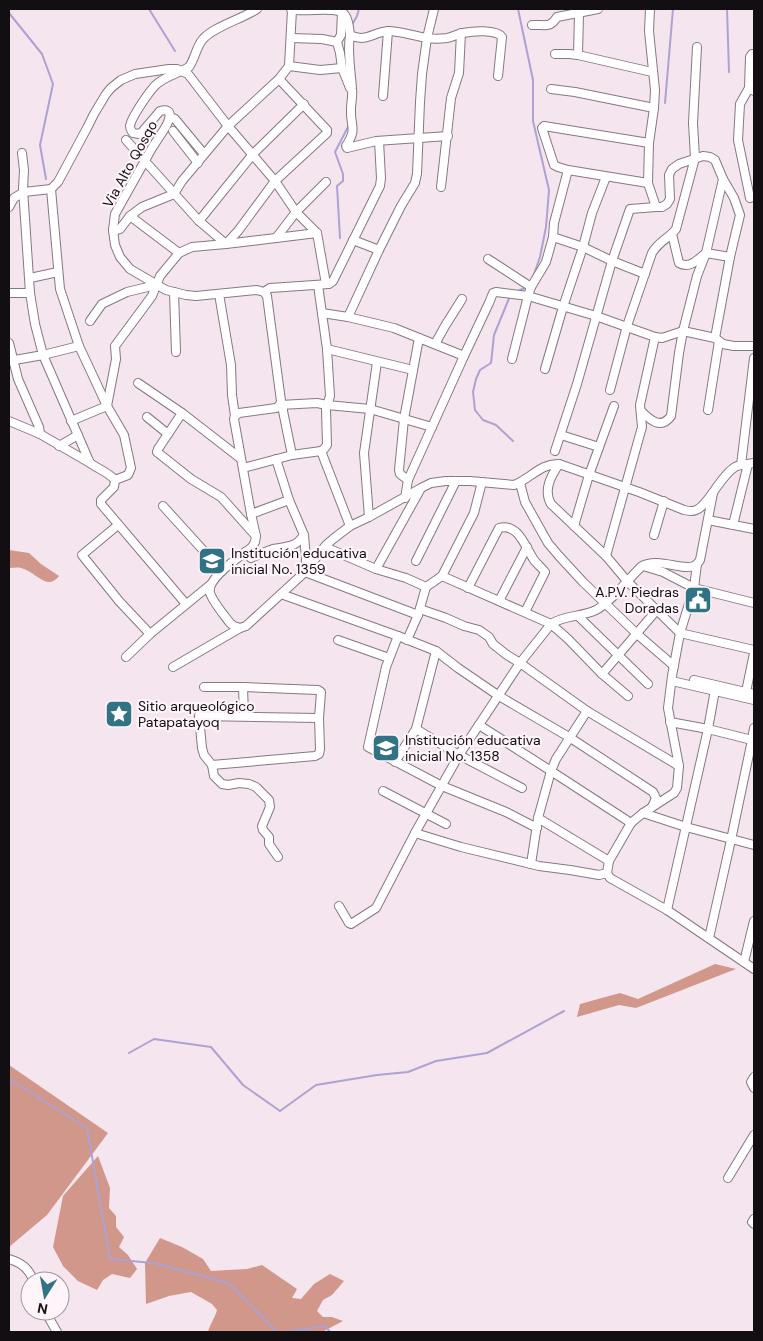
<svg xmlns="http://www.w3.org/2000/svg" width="763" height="1341" font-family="'DM Sans',sans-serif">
  <rect width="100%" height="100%" fill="#f5e5ee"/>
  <g fill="#d0978a">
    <path d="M9,550l20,3 12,11 18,12c-12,16 -24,-5 -38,-8 -4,-1 -8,0 -12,0z"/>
    <path d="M715,964l21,5 -100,39 -17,-3 -42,12 3,-13 40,-11 18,6z"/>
    <path d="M9,1065l99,68 -61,82 -38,32z"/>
    <path d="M98,1156l12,32 -1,20 7,8v11l8,10 -5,10 9,8 9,14 -7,9 -18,-4 -9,6 -6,10 -19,-9 -15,-15 -10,-19 10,-51z"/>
    <path d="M160,1238l22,9 21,12 8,12 36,-2 15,-4 35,24 -5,9 9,1 13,-15 16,-10 14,7 -12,14 -9,5 -6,11 6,6h9l11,4 -21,11h-114c2,-8 7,-14 9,-22l-5,-6 -21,-12 -22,4 -23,8 -1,-41z"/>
  </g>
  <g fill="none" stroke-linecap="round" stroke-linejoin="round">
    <g stroke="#ada2d3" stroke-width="2">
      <path d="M149,9l26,42"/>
      <path d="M518,9l15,71v41l16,69 -3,37 -6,30 -7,20"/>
      <path d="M727,9l2,63"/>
      <path d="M9,13l33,41 11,30 -13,61 6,34"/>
      <path d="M352,25l5,-9 2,-7"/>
      <path d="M665,103l8,-94"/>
      <path d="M340,238l-3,-52 6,-5v-7l-8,-22 14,-27v-2"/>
      <path d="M518,291l9,-4"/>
      <path d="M510,296l-16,39 -3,28 -11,7 -4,9 -3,13 2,18 8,10 13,5 17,16"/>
      <path d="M129,1053l25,-14 57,8 32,38 37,26 36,-26 61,-10 31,-3 28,-11 51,-8 77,-42"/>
      <path d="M9,1079l78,49 23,131 43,4 76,20 48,49"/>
      <path d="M285,1332l40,-6 5,6"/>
    </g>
    <g stroke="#867880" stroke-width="10">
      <g id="minor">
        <path d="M257,9c-15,10 -42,17 -54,30 -7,8 -8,20 -14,28 -10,6 -22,9 -31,16 -7,5 -27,35 -28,43 0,4 1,4 3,7l6,1 3,-2 18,-21c15,-4 9,10 5,17l-13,20 -37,66 -2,16 2,15 5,12 10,12 36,21 20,5 10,1 61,-6 7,2 3,4 14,105 -1,4"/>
        <path d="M291,9c12,5 47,-5 54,6 4,5 4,14 5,20 16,8 23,-3 38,-4 12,0 26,5 39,7l-5,36 -2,28 -3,72 -2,9 -14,23 -22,44 -31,67 46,11 70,28 -56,124 -3,18"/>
        <path d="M434,9l-7,29c7,1 13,1 20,0 6,-1 10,-4 16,-5 10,-2 33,-4 39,4l-4,39"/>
        <path d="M650,9l-1,22 6,59 -1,18 -5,35 -1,40 8,24h6l5,-3 3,-5 -1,-24 3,-6 7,-5 24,-8 7,1 5,3 8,19 -17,74 -9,23 -14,55 32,7 8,6 11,2h20"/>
        <path d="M342,12l-1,23 -4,7 3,11 2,15 8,20"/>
        <path d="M532,25c12,-1 18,4 25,-8l41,-8"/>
        <path d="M350,35c-3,18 1,36 2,54 1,7 -1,13 -1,20 -1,19 7,18 -5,37l1,2 29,-7 72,-5"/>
        <path d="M291,38l31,1 15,3"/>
        <path d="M555,54h14l9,1 74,17"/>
        <path d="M754,54h-2l-2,3 -1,31 5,3"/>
        <path d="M578,55l1,-42"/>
        <path d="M289,66l31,4 22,-2"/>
        <path d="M749,88l-9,16 -2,36 12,58"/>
        <path d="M551,89l24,3 79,16"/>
        <path d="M383,96l5,-65"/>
        <path d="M170,117l5,2 29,35"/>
        <path d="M173,131l25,32"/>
        <path d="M126,140l73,81 27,23 50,-6 20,-26 30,-30"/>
        <path d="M22,153l2,17 -1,19 7,104 5,31 8,31 47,108c8,6 18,9 25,17l-1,7 -13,13v4l85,100"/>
        <path d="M568,170l-10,-3 -4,-2 -12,-37 2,-2 105,17"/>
        <path d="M441,187l10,-89 8,-25 2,-40"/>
        <path d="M51,189l9,100 19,57 28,60 17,29 7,33 -3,7 -13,5"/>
        <path d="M9,207l5,-9 10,-6 27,-3 7,-7 29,-54 7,-14 12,-20 5,-6 10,-8 14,-6 34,-5h8l11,5 40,52 47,55 21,31 21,21"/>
        <path d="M130,216l49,37"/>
        <path d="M199,221l54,-67 51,-50"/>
        <path d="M113,230h4l3,-1 10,-13 12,-9 32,-13 8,-13 46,-55 51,-47 10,-13 3,-56"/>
        <path d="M672,234l7,29c11,6 18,-3 27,-10l24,4"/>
        <path d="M553,237l30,10 29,14 33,13"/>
        <path d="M276,238l41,-5 9,51"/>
        <path d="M353,240l26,10"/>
        <path d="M488,259l43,28"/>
        <path d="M30,278l28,-6"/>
        <path d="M174,292l2,60"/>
        <path d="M264,292l6,-4 59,-4 4,-3 47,-95 1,-8 -2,-37"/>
        <path d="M9,293h21"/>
        <path d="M219,294l12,71 1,30 3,21 -1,3 17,95 5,22 -1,6 -3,5c-11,9 -46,31 -42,46 3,9 14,22 20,30l4,3 6,2"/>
        <path d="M322,313l26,4"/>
        <path d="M90,321l12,-17 25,-12 29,-7"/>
        <path d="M715,338l15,-81 10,-42 -6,-17 -11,-19"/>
        <path d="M9,343l9,36 21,48 1,7"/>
        <path d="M435,344l10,-18 17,-27"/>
        <path d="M327,349l86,21"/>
        <path d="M464,356l25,-53 4,-10 3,-1 32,4 3,-9 15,-25 7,-25 1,-14 14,-53 80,13"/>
        <path d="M512,359l16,-63 68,20 59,21 7,1 21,-7"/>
        <path d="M9,361l34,-6 36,-9"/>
        <path d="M545,369l18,-62 20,-60 9,-34 14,-36"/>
        <path d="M138,383l44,30 58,45"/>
        <path d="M610,390l17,-64 25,-73c7,-12 16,-14 24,-24l19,-71 -2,-35 4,-76"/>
        <path d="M283,405v6l9,44"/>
        <path d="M708,410l11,-69"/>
        <path d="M641,411c9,9 20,19 30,5l8,-63 4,-22"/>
        <path d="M182,413l-24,36 -1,3 34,27 30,18 34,38"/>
        <path d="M235,416l4,-3 37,-5 4,-3 37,-2 10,2 43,4 62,18"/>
        <path d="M147,417l21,17"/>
        <path d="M9,421l31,13 50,29"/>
        <path d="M71,421l36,-15 9,-47 -1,-13 37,-50 8,-20 19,-23 13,-6 34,-3 12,-13 37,-50 52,-48v-3l-48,-51"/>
        <path d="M561,435l38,12"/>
        <path d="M59,446l19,-11"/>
        <path d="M321,451l29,75"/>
        <path d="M555,451l22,-67 35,-123 18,-52 26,-2"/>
        <path d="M276,459l13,41 15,35 2,24 -1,13 113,43"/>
        <path d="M559,464c-8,12 -16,26 -8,40l55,52 21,25 53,52 74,17"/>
        <path d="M741,465l13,-107"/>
        <path d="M243,468l49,-13 29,-4 3,-2 3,-4 -1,-36 4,-13 -3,-47 -9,-64"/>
        <path d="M408,480l-8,-6 -1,-4 5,-51 15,-81"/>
        <path d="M520,483l5,19 23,41 11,13 24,26 54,52 37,32"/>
        <path d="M163,506l59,65"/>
        <path d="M251,514l38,-14"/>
        <path d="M369,517l-5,-64 13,-91"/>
        <path d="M708,520l46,9"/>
        <path d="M118,525l-36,30 37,46 31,33"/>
        <path d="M733,525l15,-61"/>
        <path d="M574,526l15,-51 25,-69"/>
        <path d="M654,535l10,-34"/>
        <path d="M325,547l51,22 30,9 20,9 16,-11 109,48 17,15 34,35 26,22"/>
        <path d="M245,552l6,6c6,-3 14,-6 22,-9 15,-3 22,-1 31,-14"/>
        <path d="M606,556l36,-129 -2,-22 15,-68"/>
        <path d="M416,561l40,-80"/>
        <path d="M697,564l-3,24 -14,45 -8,43 -4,32 11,58 -2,22 -3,5 -31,20 -12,10 -22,38 -2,12 3,5 57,32 87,59"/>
        <path d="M643,566l20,6 31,16 60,15"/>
        <path d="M376,569l44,-79"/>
        <path d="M442,576l32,-63 8,-31"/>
        <path d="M468,588l31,-60c20,-5 26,19 35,32 3,4 8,8 11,12l-20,40"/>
        <path d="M281,594l117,42 38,15 22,17 41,28 70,41 84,55 3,6 -4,9"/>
        <path d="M499,601l28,-54"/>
        <path d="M420,609l26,9 18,8 15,4 10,7 4,7 14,11 13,8 67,48 92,55"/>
        <path d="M578,616l70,68"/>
        <path d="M398,636l-12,31 -18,80 74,39 64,26 31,16"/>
        <path d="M338,640l51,18"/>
        <path d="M407,640l11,-25 8,-28"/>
        <path d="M126,657l24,-23 60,-49"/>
        <path d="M173,667l67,-39 6,-2 59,-54 21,-27 7,-6 17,-13 19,-9 52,-29 10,-5 15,-2h24l44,4c16,-6 27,-22 45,-21l80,28 45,18c4,1 8,2 12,0 12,-4 24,-34 39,-43 6,-3 13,-3 19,-4"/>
        <path d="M602,674l54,-63"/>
        <path d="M694,680l60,14"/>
        <path d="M672,681l82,19"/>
        <path d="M204,687h39l75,3 3,2 -2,26 -120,-2 3,32 2,7 8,10 2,11 8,8 6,1 11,-2 10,1 7,3 13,13 1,7 -8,19 1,4 6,7v7l9,13"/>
        <path d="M243,687l1,29"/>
        <path d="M746,692l8,-39"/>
        <path d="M670,722l38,7 44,11 -21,100 -22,98"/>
        <path d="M479,725l72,46 80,52"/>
        <path d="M416,729l43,26 63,33"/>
        <path d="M752,740l2,-12"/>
        <path d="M395,762l21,-33 20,-78"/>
        <path d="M212,765l103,-9 4,-2 1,-5 -1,-31"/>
        <path d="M383,791l63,33"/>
        <path d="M643,813l43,14 68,18"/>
        <path d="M538,818l71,43"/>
        <path d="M415,833l46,14 78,19 31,4 29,5 8,-2"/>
        <path d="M531,864l7,-46 13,-47 5,-12 31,-48"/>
        <path d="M339,906l10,17 2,1 25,-16 39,-75 44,-78 61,-92 31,-39c13,-9 31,-7 45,-14 14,-7 33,-32 46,-44 16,-9 40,5 52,0 4,-2 4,-3 6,-6l13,-67"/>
        <path d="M667,910l41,-181 7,-39"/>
        <path d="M744,962l10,-41"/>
        <path d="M754,1077l-3,5 3,6"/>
        <path d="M728,1178l26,-43"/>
        <path d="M754,1219l-2,3 2,2"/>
        <path d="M9,1259c13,4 19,9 25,22"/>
        <path d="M45,1311l12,21"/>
      </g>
    </g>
    <use href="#minor" stroke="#fff" stroke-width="8"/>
  </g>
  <defs>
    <g id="school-square" transform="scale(1.4375)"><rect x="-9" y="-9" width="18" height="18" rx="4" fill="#317285" stroke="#fef4fa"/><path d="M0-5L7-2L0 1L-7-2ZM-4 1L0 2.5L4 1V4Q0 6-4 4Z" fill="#fff"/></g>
    <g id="civic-square" transform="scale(1.4375)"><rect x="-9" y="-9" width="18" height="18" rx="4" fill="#317285" stroke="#fef4fa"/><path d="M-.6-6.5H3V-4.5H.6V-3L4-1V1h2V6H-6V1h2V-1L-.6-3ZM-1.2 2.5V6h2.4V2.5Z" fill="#fff"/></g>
    <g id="sight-square" transform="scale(1.4375)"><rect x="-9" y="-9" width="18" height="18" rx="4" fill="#317285" stroke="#fef4fa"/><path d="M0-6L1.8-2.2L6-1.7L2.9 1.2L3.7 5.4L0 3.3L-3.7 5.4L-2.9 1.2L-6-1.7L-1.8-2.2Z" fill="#fff"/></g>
  </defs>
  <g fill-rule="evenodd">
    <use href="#school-square" x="212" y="561"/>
    <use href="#civic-square" x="698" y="600"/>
    <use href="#sight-square" x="119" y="714"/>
    <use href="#school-square" x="386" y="748"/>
  </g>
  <g text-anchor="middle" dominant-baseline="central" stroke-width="4.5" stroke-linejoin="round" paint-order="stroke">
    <g font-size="14" fill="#130e11" stroke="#fef4fa">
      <text transform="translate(130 164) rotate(-61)">Via Alto Qosqo</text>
    </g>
    <g font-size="14" fill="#130e11" stroke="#fef4fa" text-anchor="start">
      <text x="231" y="553">Institución educativa<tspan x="231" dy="16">inicial No. 1359</tspan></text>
      <text x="679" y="592" text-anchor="end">A.P.V. Piedras<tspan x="679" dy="16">Doradas</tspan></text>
      <text x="138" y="706">Sitio arqueológico<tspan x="138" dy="16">Patapatayoq</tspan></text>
      <text x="405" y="740">Institución educativa<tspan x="405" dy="16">inicial No. 1358</tspan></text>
    </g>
  </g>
  <rect width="763" height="1341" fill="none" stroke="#130e11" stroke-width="20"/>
  <g transform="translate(45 1296) rotate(191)"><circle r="24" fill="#fef4fa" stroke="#a0989d"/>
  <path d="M0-4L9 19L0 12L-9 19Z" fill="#317285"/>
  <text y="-8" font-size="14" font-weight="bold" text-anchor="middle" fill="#130e11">N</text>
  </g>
</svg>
